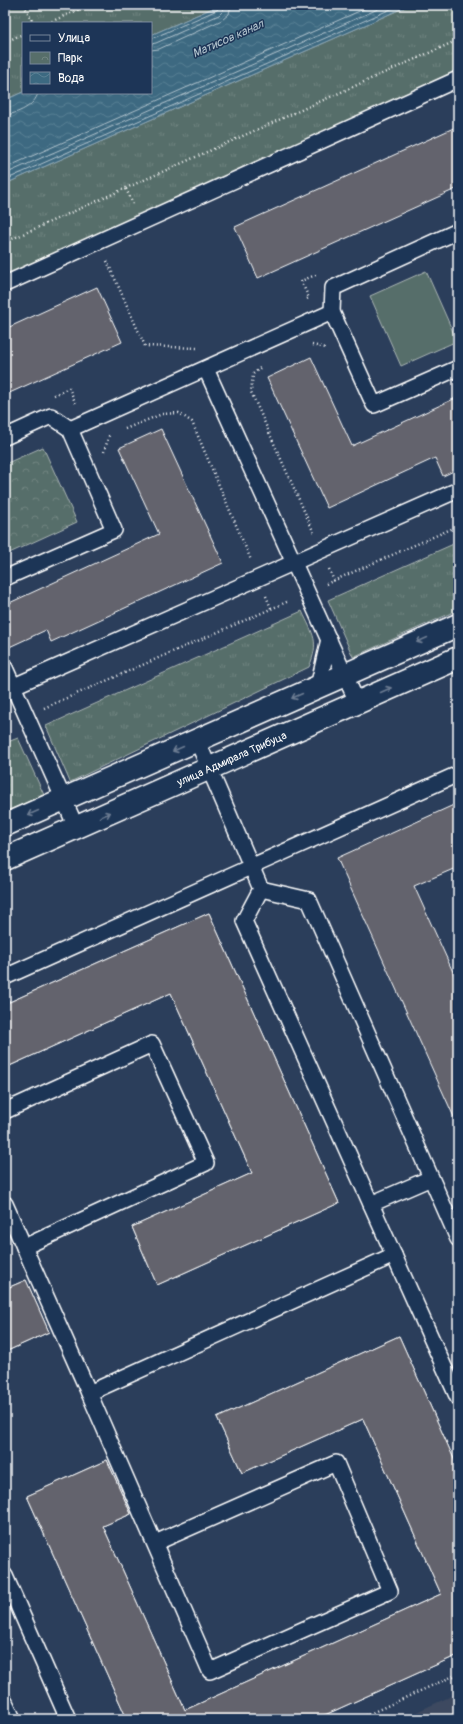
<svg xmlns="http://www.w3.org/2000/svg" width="463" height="1724" font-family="Pangolin,sans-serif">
  <defs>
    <pattern id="grass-tufts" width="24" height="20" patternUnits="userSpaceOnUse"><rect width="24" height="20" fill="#576e6a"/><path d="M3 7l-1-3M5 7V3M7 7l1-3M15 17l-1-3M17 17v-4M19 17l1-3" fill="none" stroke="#708480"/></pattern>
    <pattern id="park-crowns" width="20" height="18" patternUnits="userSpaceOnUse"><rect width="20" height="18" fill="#576e6a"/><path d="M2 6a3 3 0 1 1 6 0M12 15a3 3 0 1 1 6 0" fill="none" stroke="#708480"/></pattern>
    <pattern id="water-waves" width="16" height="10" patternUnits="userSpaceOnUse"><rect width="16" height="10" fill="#3c6981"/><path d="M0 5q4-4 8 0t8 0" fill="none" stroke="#598094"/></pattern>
  </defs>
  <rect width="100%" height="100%" fill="#2b3e5b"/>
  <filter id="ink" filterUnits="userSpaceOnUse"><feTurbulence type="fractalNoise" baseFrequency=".025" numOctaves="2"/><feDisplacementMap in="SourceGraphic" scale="8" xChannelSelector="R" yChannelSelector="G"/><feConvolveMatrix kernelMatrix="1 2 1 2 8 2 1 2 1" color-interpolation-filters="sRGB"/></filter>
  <g filter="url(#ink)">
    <path fill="#3c4960" d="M458,1693v26h-57z"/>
    <g fill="url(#grass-tufts)" stroke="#abb6b4">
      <path d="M5,5h215l-69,30v-12h-128v69l-18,8z"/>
      <path d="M410,5h48v74l-453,205v-100z"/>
      <path d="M458,542v68l-105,47 -25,-57z"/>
      <path d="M302,611c11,24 18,30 7,56l-239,115 -24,-56z"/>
      <path d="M18,738l26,57 -39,17v-69z"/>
    </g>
    <path fill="url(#park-crowns)" stroke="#abb6b4" d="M43,447l34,75 -72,33v-91z"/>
    <path fill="#576e6a" stroke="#abb6b4" d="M426,271l31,70 -56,25 -31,-70z"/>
    <path fill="url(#water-waves)" stroke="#8aa5b3" d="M220,5h190l-405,179v-84l18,-8 128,1v-58z"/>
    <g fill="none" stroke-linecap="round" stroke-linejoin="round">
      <g stroke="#b1c3cd" stroke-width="1">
        <path d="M151,39l66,-29 3,-5"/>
        <path d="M151,44l5,-1 63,-28 4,-4 2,-6"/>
        <path d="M151,50l8,-1 63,-29 7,-6 2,-9"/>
        <path d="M5,115c12,-1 30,-9 33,-22"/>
        <path d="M5,168l368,-163"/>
        <path d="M5,174l382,-169"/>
        <path d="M5,180l395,-175"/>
      </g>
    </g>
    <g fill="#63646d" stroke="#fff">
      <path d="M458,126v62l-200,90 -23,-51z"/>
      <path d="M97,287l25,55 -117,53v-66z"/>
      <path d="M311,357l41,89 106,-49v72l-15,7 -8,-18 -108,50 -60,-130z"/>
      <path d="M161,429l62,134 -172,79 -5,-12 -41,19v-44l154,-71 -40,-86z"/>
      <path d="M458,803v64l-44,19 44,97v143l-121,-268z"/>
      <path d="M209,913l130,290 -182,82 -25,-58 120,-54 -81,-180 -166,75v-64z"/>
      <path d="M209,913l130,290 -182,82 -25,-58 120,-54 -81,-180 -166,75v-64z"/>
      <path d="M26,1280l23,52 -44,20v-63z"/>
      <path d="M26,1280l23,52 -44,20v-63z"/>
      <path d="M399,1336l59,132v187l-142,64h-189l-100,-223 80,-36 24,54 -28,12 82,184 256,-116 -78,-175 -121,54 -25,-55z"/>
      <path d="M399,1336l59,132v187l-142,64h-189l-100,-223 80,-36 24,54 -28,12 82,184 256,-116 -78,-175 -121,54 -25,-55z"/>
    </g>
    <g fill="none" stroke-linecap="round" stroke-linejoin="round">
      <g stroke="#fff" stroke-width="18">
        <g id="lane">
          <path d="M458,231l-125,57 -1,24 42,93 84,-37"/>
          <path d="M5,284l453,-205"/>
          <path d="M206,369l151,333"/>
          <path d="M70,429l262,-117"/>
          <path d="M5,437l46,-21 19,13 44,101 -109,48"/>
          <path d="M5,668l71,159"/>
          <path d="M318,687l11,-48"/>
          <path d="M5,690l453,-200"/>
          <path d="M197,740l64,149 -17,32 214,477"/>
          <path d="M261,889l48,11 149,339"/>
          <path d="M5,977l453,-203"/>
          <path d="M5,1111l147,-67 54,119 -182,84"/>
          <path d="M5,1204l84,189"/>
          <path d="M371,1204l60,-26"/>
          <path d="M155,1543l181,-80 54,128 -180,80 -121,-278 305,-138"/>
          <path d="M5,1576l63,143"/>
          <path d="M5,1702l8,17"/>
        </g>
      </g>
      <g stroke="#fff" stroke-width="25">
        <g id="secondary">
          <path d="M5,825l453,-200"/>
          <path id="s1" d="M5,859l453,-201"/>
        </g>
      </g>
      <g stroke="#fff" stroke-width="2.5" stroke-dasharray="1 3" stroke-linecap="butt">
        <path d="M24,5l9,18"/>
        <path d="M48,23l41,-18"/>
        <path d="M5,42l18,-8"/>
        <path d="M126,189l7,15"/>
        <path d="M5,242l453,-202"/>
        <path d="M107,261l38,85 52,2"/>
        <path d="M307,299l2,-1 -8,-17 17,-7"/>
        <path d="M312,345l14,3"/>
        <path d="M260,368l-7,6 -2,18 63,141"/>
        <path d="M54,395l15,-7 7,16"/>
        <path d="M125,429l37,-15 17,-1 13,9 59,138"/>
        <path d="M104,452l5,-16 2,-1"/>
        <path d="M329,569l5,12"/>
        <path d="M326,584l132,-58"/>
        <path d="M266,596l5,12"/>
        <path d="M44,708l245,-107"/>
        <path d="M358,1719l100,-45"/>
      </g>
      <use href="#lane" stroke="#1d3557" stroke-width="15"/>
      <use href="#secondary" stroke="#1d3557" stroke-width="22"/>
    </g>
    <defs><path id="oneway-shaft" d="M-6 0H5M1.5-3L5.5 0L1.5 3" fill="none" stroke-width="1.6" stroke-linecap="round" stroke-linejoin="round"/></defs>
    <g stroke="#6c7c92">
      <use href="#oneway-shaft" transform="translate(422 640) rotate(156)"/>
      <use href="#oneway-shaft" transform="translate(386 690) rotate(-24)"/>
      <use href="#oneway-shaft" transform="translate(297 696) rotate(156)"/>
      <use href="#oneway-shaft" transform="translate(178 749) rotate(156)"/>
      <use href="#oneway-shaft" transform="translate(33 813) rotate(156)"/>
      <use href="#oneway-shaft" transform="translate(105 815) rotate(-24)"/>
    </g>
  </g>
  <g text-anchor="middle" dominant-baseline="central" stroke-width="3" stroke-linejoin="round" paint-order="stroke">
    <g font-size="11" fill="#fff" stroke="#1d3557">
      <text stroke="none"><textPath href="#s1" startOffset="248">улица Адмирала Трибуца</textPath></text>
    </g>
    <g font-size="12" font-style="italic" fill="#b1c3cd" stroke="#1d3557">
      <text transform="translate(228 39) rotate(-24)">Матисов канал</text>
    </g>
  </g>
  <rect width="463" height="1724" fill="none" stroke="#1d3557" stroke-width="20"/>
  <rect x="10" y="10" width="443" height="1704" fill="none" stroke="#fff" stroke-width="1.5" filter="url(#ink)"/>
  <rect x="22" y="22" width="130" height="72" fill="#1d3557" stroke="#77869a"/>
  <rect x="30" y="35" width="20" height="6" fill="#1d3557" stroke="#77869a"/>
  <text x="58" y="42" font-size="12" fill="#ffffff">Улица</text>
  <rect x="30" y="52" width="20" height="12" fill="url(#park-crowns)" stroke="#77869a"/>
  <text x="58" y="62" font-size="12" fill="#ffffff">Парк</text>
  <rect x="30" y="72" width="20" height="12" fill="url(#water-waves)" stroke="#77869a"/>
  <text x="58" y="82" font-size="12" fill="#ffffff">Вода</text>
</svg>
